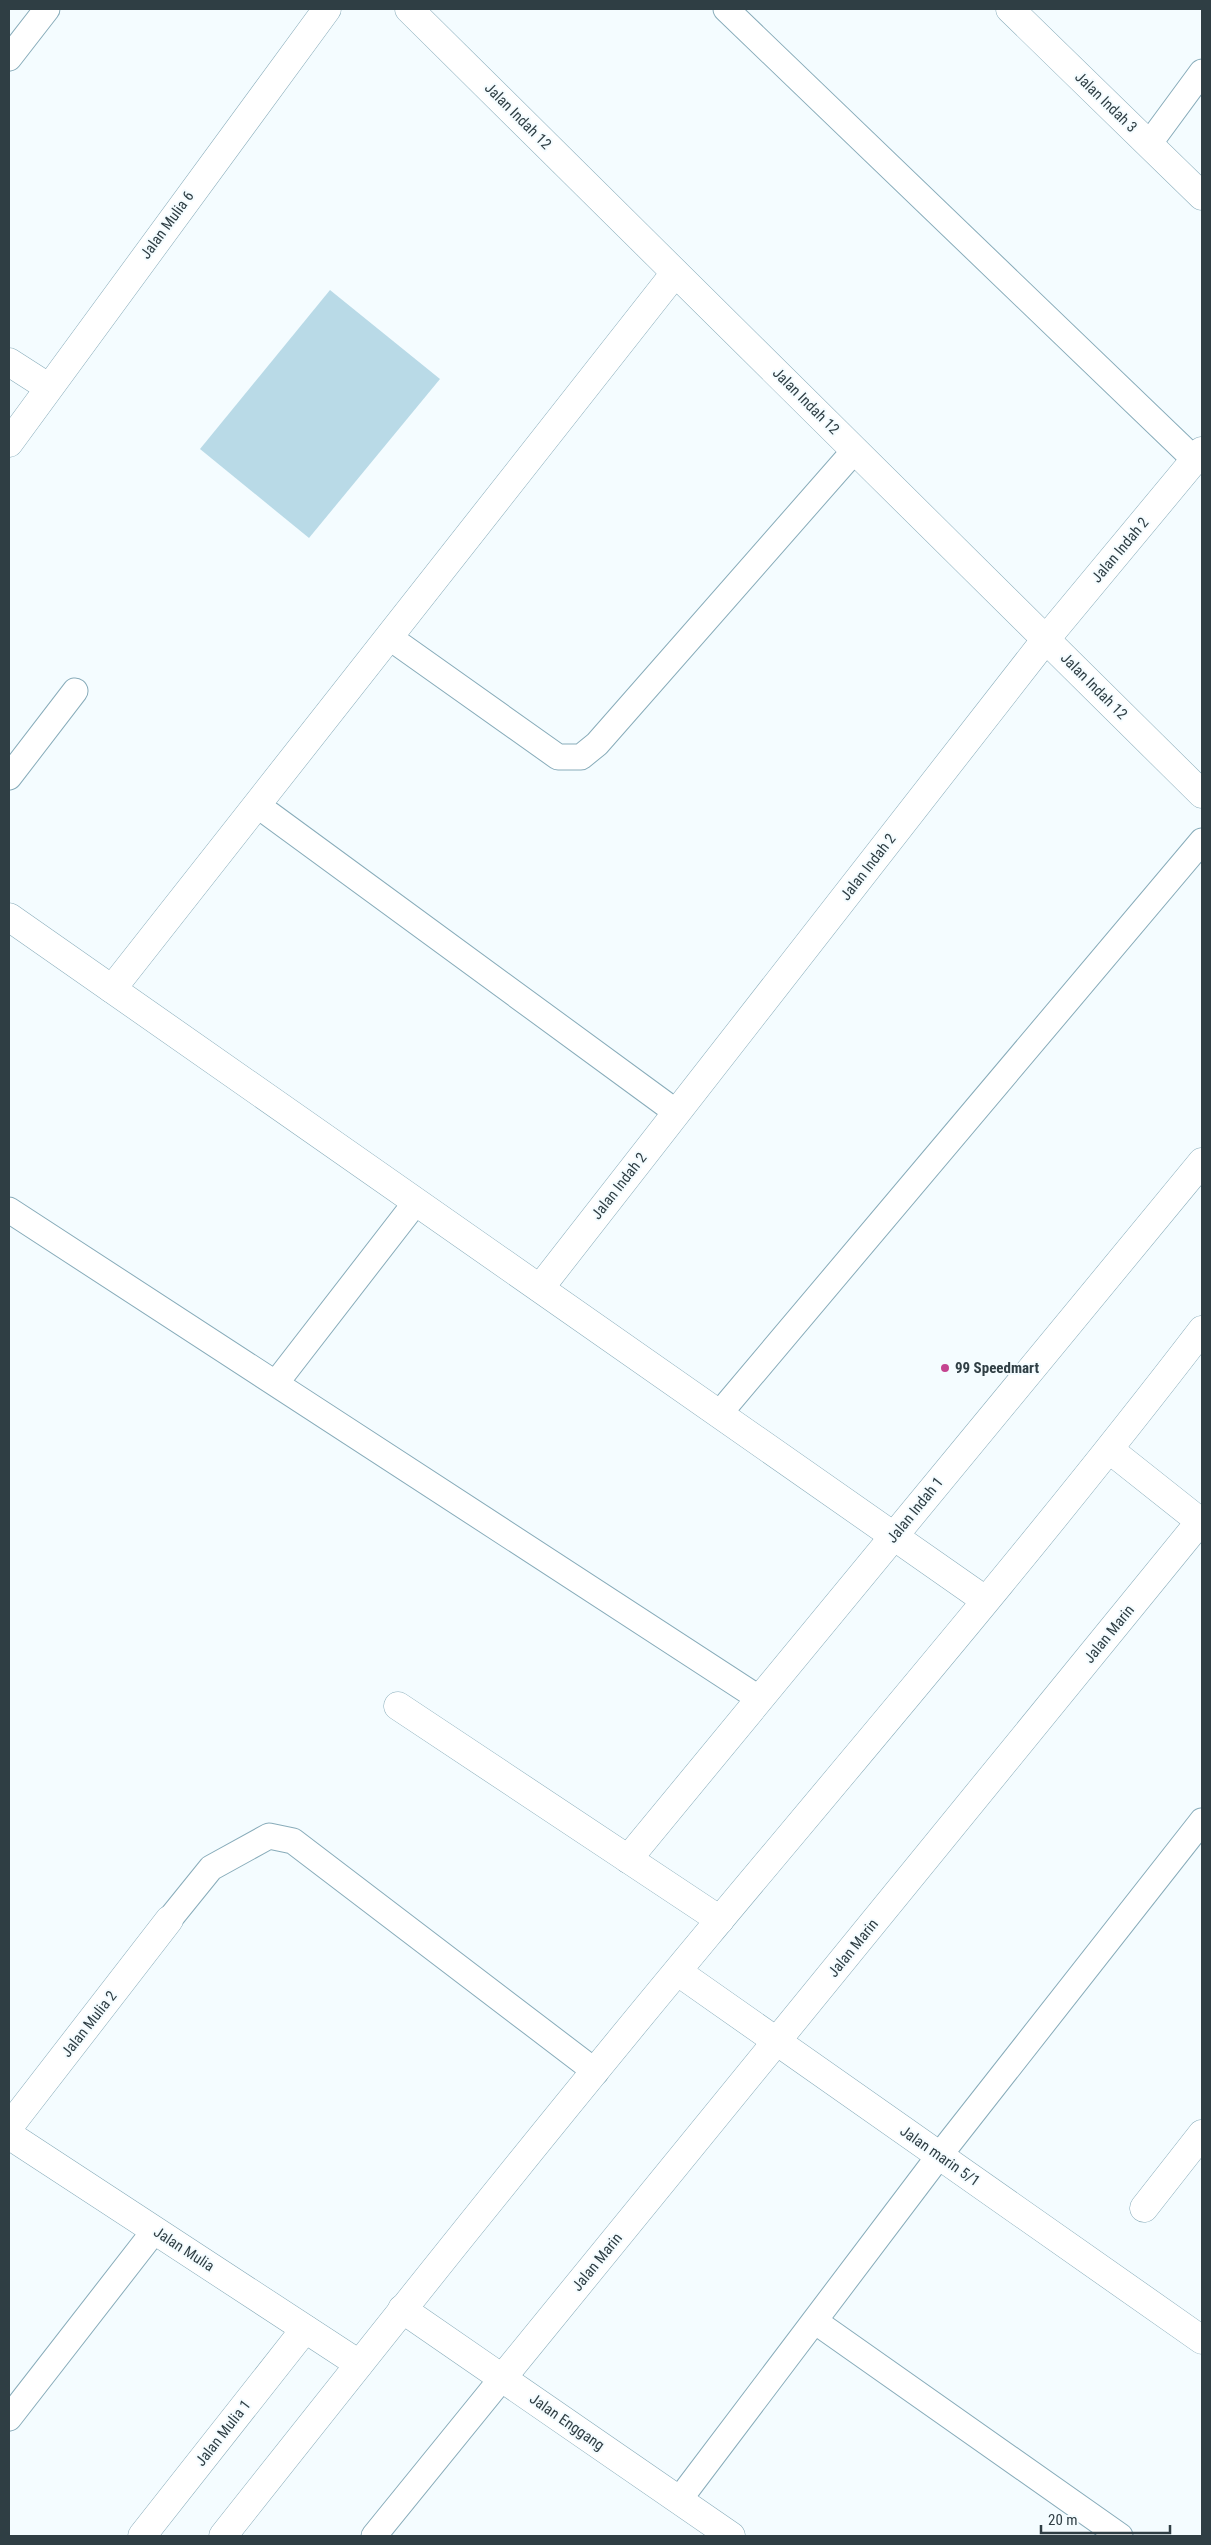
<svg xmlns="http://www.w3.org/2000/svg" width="1211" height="2545" font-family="'Roboto Condensed',sans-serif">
  <rect width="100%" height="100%" fill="#f4fcff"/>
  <path fill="#b9dae7" d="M330,290l110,89 -131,159 -109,-89z"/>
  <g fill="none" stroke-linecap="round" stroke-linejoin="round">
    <g stroke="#88acba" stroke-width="27">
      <g id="service">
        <path d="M726,9l469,451"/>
        <path d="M9,58l38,-49"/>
        <path d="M1149,144l53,-72"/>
        <path d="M389,637l169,120h23l16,-13 258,-294"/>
        <path d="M9,777l66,-86"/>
        <path d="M257,805l419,307"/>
        <path d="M9,1210l751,489"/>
        <path d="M276,1383l140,-181"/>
        <path d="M719,1414l483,-573"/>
        <path d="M169,1920l42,-52 58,-32 24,5 303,231"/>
        <path d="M816,2322l304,214"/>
        <path d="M9,2418l146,-188"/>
        <path d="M679,2500l260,-344 263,-335"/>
        <path d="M374,2536l129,-159"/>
      </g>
    </g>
    <g stroke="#88acba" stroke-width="29">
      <g id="minor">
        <path d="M409,9l793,785"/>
        <path d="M1010,9l192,187"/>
        <path d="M9,362l39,25"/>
        <path d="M9,443l318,-434"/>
        <path d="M9,917l976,683"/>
        <path d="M112,989l563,-716"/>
        <path d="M540,1288l506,-649 156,-188"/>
        <path d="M1110,1450l92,73"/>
        <path d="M398,1706l322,214"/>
        <path d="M628,1859l574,-697"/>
        <path d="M678,1972l524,368"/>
        <path d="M9,2127l160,-207"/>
        <path d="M9,2135l350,229"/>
        <path d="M1144,2208l58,-74"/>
        <path d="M402,2309l329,227"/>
        <path d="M503,2377l699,-858"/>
        <path d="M142,2536l163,-207"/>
        <path d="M223,2536c160,-202 320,-404 485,-602 167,-200 336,-398 494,-604"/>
      </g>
    </g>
    <use href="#service" stroke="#fff" stroke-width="25"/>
    <use href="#minor" stroke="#fff" stroke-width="28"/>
  </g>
  <circle fill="#c44490" stroke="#f4fcff" stroke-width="2" cx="945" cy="1368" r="5"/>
  <g text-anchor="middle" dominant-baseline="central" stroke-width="4" stroke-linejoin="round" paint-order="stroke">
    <g font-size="15" fill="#2f3e44" stroke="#f4fcff">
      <text transform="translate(1106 102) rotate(44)">Jalan Indah 3</text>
      <text transform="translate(518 116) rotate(45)">Jalan Indah 12</text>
      <text transform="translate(167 225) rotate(-54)">Jalan Mulia 6</text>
      <text transform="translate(806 401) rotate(45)">Jalan Indah 12</text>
      <text transform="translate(1120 550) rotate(-50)">Jalan Indah 2</text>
      <text transform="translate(1094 686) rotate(45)">Jalan Indah 12</text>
      <text transform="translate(868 867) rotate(-52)">Jalan Indah 2</text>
      <text transform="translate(619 1186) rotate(-52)">Jalan Indah 2</text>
      <text transform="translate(915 1510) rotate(-51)">Jalan Indah 1</text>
      <text transform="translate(1109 1634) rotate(-51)">Jalan Marin</text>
      <text transform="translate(853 1948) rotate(-51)">Jalan Marin</text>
      <text transform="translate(89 2024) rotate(-52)">Jalan Mulia 2</text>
      <text transform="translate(940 2156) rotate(35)">Jalan marin 5/1</text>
      <text transform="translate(184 2249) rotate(33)">Jalan Mulia</text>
      <text transform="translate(597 2262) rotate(-51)">Jalan Marin</text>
      <text transform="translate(567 2422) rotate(35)">Jalan Enggang</text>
      <text transform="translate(223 2433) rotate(-52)">Jalan Mulia 1</text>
    </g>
    <g font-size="15" font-weight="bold" fill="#2f3e44" stroke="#f4fcff" text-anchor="start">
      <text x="955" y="1368">99 Speedmart</text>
    </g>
  </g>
  <rect width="1211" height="2545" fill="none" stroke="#2f3e44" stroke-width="20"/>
  <path d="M1041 2525v8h129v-8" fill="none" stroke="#2f3e44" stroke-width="2.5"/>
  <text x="1048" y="2525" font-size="15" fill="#2f3e44" stroke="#f4fcff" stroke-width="4" paint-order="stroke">20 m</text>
</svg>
